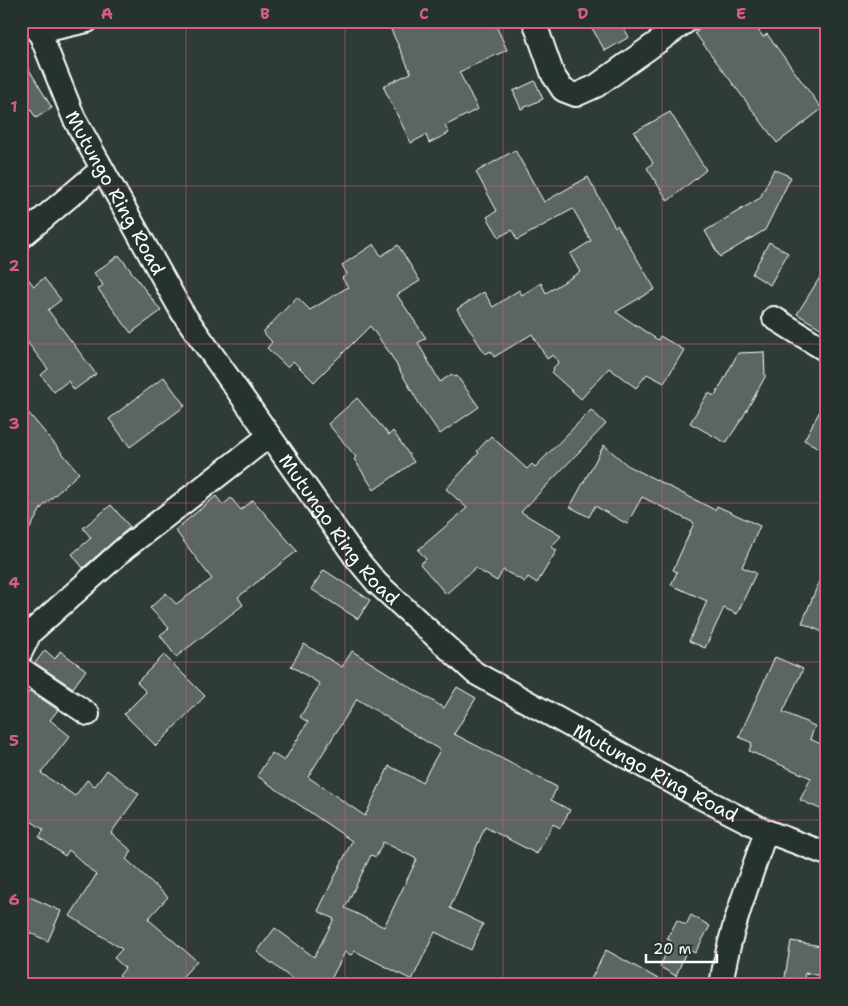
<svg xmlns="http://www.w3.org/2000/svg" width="848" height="1006" font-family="'Shantell Sans',sans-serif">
  <rect width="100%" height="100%" fill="#2f3b35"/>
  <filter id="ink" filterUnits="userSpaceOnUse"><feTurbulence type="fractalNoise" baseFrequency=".02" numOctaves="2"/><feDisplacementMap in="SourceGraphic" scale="10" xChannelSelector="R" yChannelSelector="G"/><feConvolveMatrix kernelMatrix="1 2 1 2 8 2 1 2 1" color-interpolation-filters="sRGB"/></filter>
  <g filter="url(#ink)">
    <g fill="#5b6661" stroke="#fff" fill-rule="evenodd">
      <path d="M387,21h107l13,29 -48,22 19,37 -33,17 4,7 -20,10 -3,-8 -15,8 -28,-57 28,-13z"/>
      <path d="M588,21h32l9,16 -24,14z"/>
      <path d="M711,21h41l11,16 4,-3 55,75 -45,34 -82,-110z"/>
      <path d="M21,56l31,52 -16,10 -15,-24z"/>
      <path d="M535,81l8,18 -22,10 -8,-18z"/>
      <path d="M670,112l36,58 -38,31 -21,-33 6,-5 -19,-31z"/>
      <path d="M515,150l29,52 44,-25 27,50 2,-2 38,64 -39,23 42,28 2,-4 24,14 -20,33 -17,-9 -11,14 -27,-20 -28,31 -29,-26 2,-3 -1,-2 6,-6 -6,-7 -6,4 -15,-25 -38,23 -3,-6 -6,3 -28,-45 27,-17 9,15 26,-17 3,5 19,-12 5,10 34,-21 -10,-18 21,-13 -18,-32 -56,31 -5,-10 -13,7 -12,-20 10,-6 -21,-39z"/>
      <path d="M774,169l17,8 -26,53 -45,27 -15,-26 55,-33z"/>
      <path d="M769,242l19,11 -18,32 -18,-11z"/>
      <path d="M374,244l7,12 17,-11 22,36 -23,14 29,43 -8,5 22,39 12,-8 3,3 2,-1 22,31 -39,27 -20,-29 -31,-53 -19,-26 -56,56 -21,-21 -6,6 -20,-19 5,-6 -9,-10 34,-35 13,13 38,-23 -6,-9 5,-4 -5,-9z"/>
      <path d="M119,255l42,56 -30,22 -33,-44 5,-4 -9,-12z"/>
      <path d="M827,266v66l-30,-18z"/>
      <path d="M21,270l13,16 10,-8 17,22 -13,10 48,64 -22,16 -6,-9 -14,11 -13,-17 7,-6 -27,-35z"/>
      <path d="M764,352l1,25 -22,40 -17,26 -36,-20 18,-30 7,3 23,-43z"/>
      <path d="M164,377l21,29 -55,41 -21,-28z"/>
      <path d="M357,398l32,37 4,-4 21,31 -40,28 -20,-31 2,-2 -28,-33z"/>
      <path d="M827,398v54l-23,-12z"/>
      <path d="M21,404l58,69 -37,34 -21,37z"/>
      <path d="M591,410l15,14 -85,88 40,24 -10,11 6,3 -20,33 -9,-6 -3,5 -22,-12 -6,11 -22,-13 -29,26 -26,-30 6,-5 -8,-9 49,-42 -21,-19 33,-36 -2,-2 14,-15 36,33 5,-5 3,3z"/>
      <path d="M604,445l23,20 88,45 2,-4 43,20 -18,41 14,6 -19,41 -13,-6 -19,40 -16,-7 18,-40 -36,-16 6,-13 -4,-2 21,-47 -52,-26 -15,27 -32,-18 -6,11 -19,-10z"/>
      <path d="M216,496l7,9 8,-7 10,12 12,-10 44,51 -59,46 5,8 -67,52 -16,-22 9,-7 -19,-20 16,-15 10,11 36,-25 -37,-49z"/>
      <path d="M111,505l19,22 -47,41 -11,-14 19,-16 -8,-10z"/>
      <path d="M826,565l1,1v68l-25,-11z"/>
      <path d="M324,570l46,30 -12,19 -47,-30z"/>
      <path d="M304,644l38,23 10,-16 92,57 13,-21 19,11 -22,36 103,53 -6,13 19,10 -10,18 -7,-4 -16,30 -52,-27 -35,81 33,16 -12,26 -36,-18 -23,48 -57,-29 -4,4 -6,-3 -17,33h-28l-43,-33 18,-24 39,29 20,-38 -16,-8 34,-70 -95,-65 15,-23 12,8 24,-39 -8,-5 20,-33 -29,-18zM357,699l83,51 -18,32 -33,-16 -24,50 -57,-39zM383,842l34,17 -33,68 -39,-19 26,-53 5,2z"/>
      <path d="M45,650l10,9 5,-8 26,19 -13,18 -38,-25z"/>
      <path d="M164,655l41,41 -49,50 -32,-32 22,-22 -9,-10z"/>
      <path d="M775,657l28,12 -20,43 32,14 -5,13 15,7 2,-4v70l-27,-12 11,-22 -62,-27 3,-8 -13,-6z"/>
      <path d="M30,691l28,19 -8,10 20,16 -29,37 34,23 12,-16 8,6 12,-16 32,24 -28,39 21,18 -6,8 42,38 -20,22 49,42 -22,24h-46l-10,-9 6,-8 -11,-10 8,-9 -52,-33 26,-41 -27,-25 -4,6 -26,-19 5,-7 -23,-16v-113z"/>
      <path d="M21,893l40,18 -13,30 -27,-12z"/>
      <path d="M691,915l19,11 -15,27 -8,-4 -11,27 -16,-9 11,-26 -4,-2 10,-19 9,5z"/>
      <path d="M791,941l36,6v30l-22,-4 -2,12 -19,-2z"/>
      <path d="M606,950l63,35h-81z"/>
    </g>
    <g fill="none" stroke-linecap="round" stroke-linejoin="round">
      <g stroke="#fff" stroke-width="26">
        <g id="street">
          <path id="s1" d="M35,21l39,97 108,194 174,246 21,25 98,90 215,119 76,39 61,23"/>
          <path d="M534,21l19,54 10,15 13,5 20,-9 91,-65"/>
          <path d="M38,32l49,-11"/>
          <path d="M21,237l81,-68"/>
          <path d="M774,318l53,33"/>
          <path d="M21,652l9,-19 95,-85 144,-112"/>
          <path d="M21,669l67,45"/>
          <path d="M721,985c8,-53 28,-103 45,-154"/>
        </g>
      </g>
      <use href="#street" stroke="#26332d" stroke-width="22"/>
    </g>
  </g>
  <path fill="none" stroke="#d45d8c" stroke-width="1" stroke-opacity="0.55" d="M186,21v964M345,21v964M503,21v964M662,21v964M21,186h806M21,344h806M21,503h806M21,662h806M21,820h806"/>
  <g text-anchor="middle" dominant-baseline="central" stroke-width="5" stroke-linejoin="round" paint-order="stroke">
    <g font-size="19" fill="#fff" stroke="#26332d">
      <text stroke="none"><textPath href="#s1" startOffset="190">Mutungo Ring Road</textPath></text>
      <text stroke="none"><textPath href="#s1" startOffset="595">Mutungo Ring Road</textPath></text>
      <text stroke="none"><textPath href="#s1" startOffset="1000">Mutungo Ring Road</textPath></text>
    </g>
  </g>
  <rect width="848" height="1006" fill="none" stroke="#26332d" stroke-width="55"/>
  <path d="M646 954v8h71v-8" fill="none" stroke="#ffffff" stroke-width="2.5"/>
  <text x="653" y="954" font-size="15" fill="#ffffff" stroke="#26332d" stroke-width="4" paint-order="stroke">20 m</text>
  <rect x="28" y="28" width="792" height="950" fill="none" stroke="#d45d8c" stroke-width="2"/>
  <g font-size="16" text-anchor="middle" font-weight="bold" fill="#d45d8c">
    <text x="107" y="19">A</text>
    <text x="265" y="19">B</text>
    <text x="424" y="19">C</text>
    <text x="583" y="19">D</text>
    <text x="741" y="19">E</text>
    <text x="14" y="112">1</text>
    <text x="14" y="271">2</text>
    <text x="14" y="429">3</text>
    <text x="14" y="588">4</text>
    <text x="14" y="746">5</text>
    <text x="14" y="905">6</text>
  </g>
</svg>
